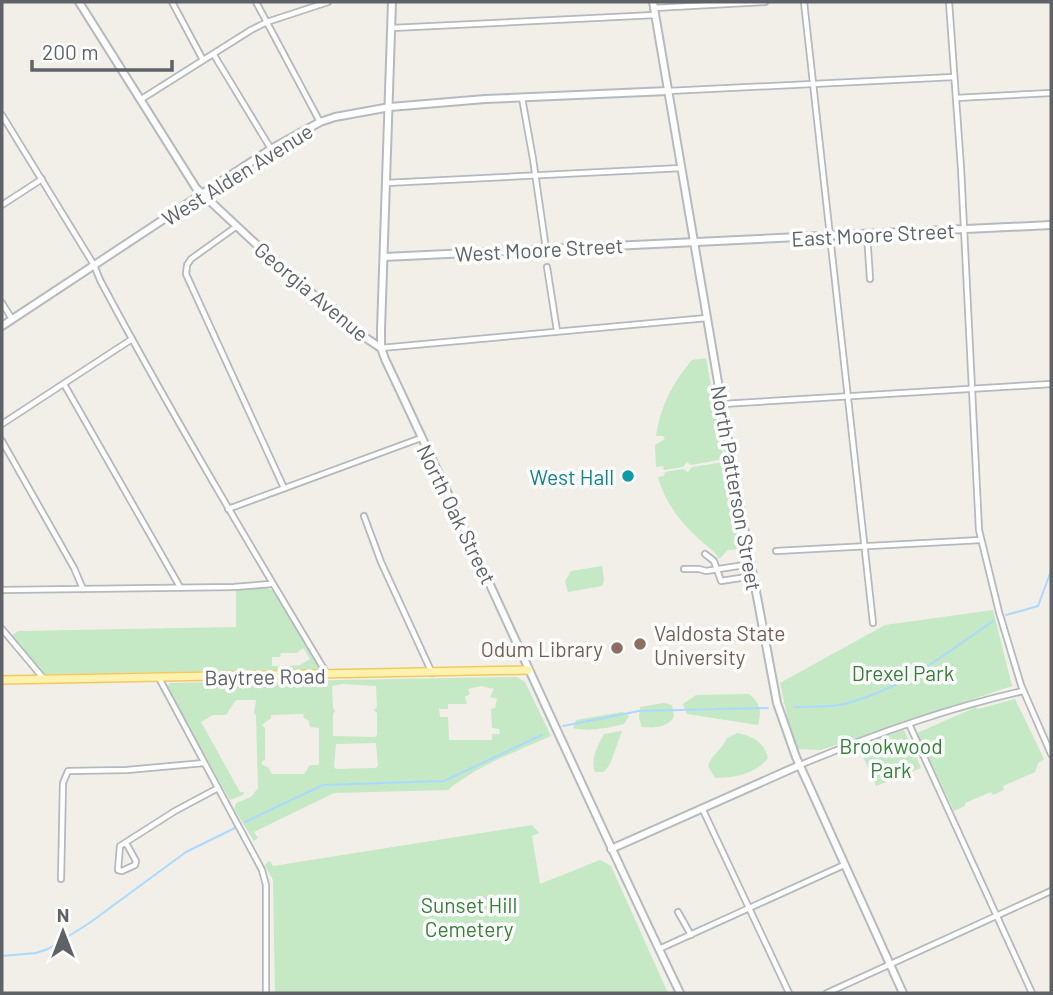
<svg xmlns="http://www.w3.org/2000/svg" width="1053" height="995" font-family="Barlow,sans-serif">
  <rect width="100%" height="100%" fill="#f1efe8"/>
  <g fill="#c5e8c5" fill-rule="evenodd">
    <path d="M706,358l18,101 -33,6 -4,-3 -4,5 -19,3 -1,-4 -7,1 -1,-22 10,-6 -2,-3h-7c4,-29 17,-54 36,-76z"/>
    <path d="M725,462l15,87 -12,1 -9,9c-5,-10 -16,-15 -23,-23 -16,-14 -33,-38 -38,-59l6,-1 1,-4 18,-3 5,3 4,-5z"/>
    <path d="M602,566l2,14 -2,6 -34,6 -3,-10 6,-11z"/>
    <path d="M267,588l6,3 47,75 -2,4h-27l-1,-2v-2l10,-1 10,-6 -7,-11 -6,5h-16l-1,4h-8v9h12l-1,4 -238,4 -34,-38 7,-5 218,-4v-38z"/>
    <path d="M993,610l19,76 -191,64 -23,-1 -9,-24 -9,-42 105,-58z"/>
    <path d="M517,677l8,5 26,54c-36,16 -73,29 -103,54l-114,3 -80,39 4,6 -4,3 -20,-32 2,-6 15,-6 7,-9 -2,-73 -2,-2 2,-13h-20l-10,15h-13l-12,7 39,70h4l-1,3 -13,5 -64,-112 4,-5zM342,684l34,2 1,21 -3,3 3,3v22l-2,2 -42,-1v-22l2,-3 -2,-3 -1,-22zM481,686l13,3 -4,8 7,2 -2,9 -4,1 1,19 7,1 1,5h-8v6h-43l-1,-23h-8l-1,-8h9v-5h19l-2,-7 5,-3 -2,-5zM304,714l-1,3 6,4 1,6 9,1v37h-9l-6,9h-32l-4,-7 -6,-2v-4l3,-1v-32l-3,-3 9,-7v-3zM376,743l2,23 -2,2 -40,1 -2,-2 2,-23z"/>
    <path d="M749,694c11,9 13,17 9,31l-71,-11 -4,-10 13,-9z"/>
    <path d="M1015,699l29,60 -6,4 -3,9 -32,14 1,4 -11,5 -2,-3 -26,11v3l-11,5 -37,-78 59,-26 2,2z"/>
    <path d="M664,703l8,2 2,12c-8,11 -19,11 -32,10l-3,-9 1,-11z"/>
    <path d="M622,712l7,4 -5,8c-16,4 -36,8 -51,4l3,-8z"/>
    <path d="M904,730l17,38 -45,18 -18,-41z"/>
    <path d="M622,731l-12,33 -6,8h-9c-5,-14 3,-26 9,-38z"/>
    <path d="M737,733c16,3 27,9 31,25 -12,16 -33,20 -53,20l-7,-12c4,-12 14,-16 19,-28z"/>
    <path d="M532,825l7,8 -7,3 8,48 60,-24 11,6 57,127h-393l-2,-113 -8,-14 2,-4 3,-1 3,5z"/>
  </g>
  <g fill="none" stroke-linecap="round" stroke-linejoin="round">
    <g stroke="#aadaff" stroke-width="2">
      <path d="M1006,615l32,-9 13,-35"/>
      <path d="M794,707c18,-1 38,1 54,-4 55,-15 99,-50 145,-82"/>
      <path d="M563,726l76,-15 129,-3"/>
      <path d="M245,822l78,-37 121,-4 98,-46"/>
      <path d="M2,956l34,-3 12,-4 40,-25 98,-72 49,-24"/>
    </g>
    <g stroke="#b5b8bc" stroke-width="8">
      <g id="street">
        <path d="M172,2l31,58"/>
        <path d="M256,2l64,120"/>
        <path d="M804,2l69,621"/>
        <path d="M949,2l12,166 18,362 20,82 22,73 30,69"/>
        <path d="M654,8l111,-6"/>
        <path d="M392,28l263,-13"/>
        <path d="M214,55l57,94"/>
        <path d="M668,91l286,-14"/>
        <path d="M522,98l11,61 13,90"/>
        <path d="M956,98l95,-5"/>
        <path d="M140,100l111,-70 16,-8 61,-20"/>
        <path d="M2,115l92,150 6,15c71,133 149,264 227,394"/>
        <path d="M386,183l296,-15"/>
        <path d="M2,205l40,-26"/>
        <path d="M237,226l-46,33 -4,6 -1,9 98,214"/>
        <path d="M867,234l3,45"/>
        <path d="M547,267l10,64"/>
        <path d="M2,303l10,16"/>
        <path d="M381,348l326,-30"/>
        <path d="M64,384l116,203"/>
        <path d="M722,404l329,-20"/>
        <path d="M2,424l130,-85"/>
        <path d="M2,441l72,127 9,21"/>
        <path d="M228,509l193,-71"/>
        <path d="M364,516l17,46 51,111"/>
        <path d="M776,551l205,-11"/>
        <path d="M705,554l9,7 7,20 32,-5"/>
        <path d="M684,569h15l7,2 45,-7"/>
        <path d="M2,590l232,-3 37,-3"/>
        <path d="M2,629l42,50"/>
        <path d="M159,678l103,192 4,15v108"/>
        <path d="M909,724l123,269"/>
        <path d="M800,765c72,-30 147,-57 223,-74"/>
        <path d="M702,808l87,185"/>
        <path d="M126,843l10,18 -1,4 -13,6 -4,-1 2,-24 55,-35 43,-23"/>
        <path d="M61,879l2,-96 5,-12 59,-1 77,-7"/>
        <path d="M678,912l13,23"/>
        <path d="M659,949l185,-84"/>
        <path d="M827,993l224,-102"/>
      </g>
    </g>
    <g stroke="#b6babf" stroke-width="10">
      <g id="secondary">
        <path d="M79,2l117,186 60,56 98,86 27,18"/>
        <path d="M392,2l-11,328v18l4,11c100,211 194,424 295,634"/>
        <path d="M653,2l79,462 45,239 19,54 107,236"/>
        <path d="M384,257l667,-32"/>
        <path d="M2,326l209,-138 60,-39 49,-27 15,-5 55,-10 95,-8 183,-8"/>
        <path d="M611,849l189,-84"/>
      </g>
    </g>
    <g stroke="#f2c960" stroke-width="10">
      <path id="primary" d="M2,680l526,-10"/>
    </g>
    <use href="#street" stroke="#fff" stroke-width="4.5"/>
    <use href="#secondary" stroke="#fff" stroke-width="6"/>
    <use href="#primary" stroke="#fff2af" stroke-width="7"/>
  </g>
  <circle fill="#0f9aa8" stroke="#fff" stroke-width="2.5" cx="628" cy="476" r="7"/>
  <g fill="#8d6e63" stroke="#fff" stroke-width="2.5">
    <circle cx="640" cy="644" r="7"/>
    <circle cx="617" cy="648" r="7"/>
  </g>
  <g text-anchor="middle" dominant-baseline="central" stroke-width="7" stroke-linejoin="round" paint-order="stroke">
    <g font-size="21" fill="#5f6368" stroke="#fff">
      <text transform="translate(237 174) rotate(-32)">West Alden Avenue</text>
      <text transform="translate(873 234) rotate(-3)">East Moore Street</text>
      <text transform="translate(539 249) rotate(-3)">West Moore Street</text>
      <text transform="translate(312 291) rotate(40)">Georgia Avenue</text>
      <text transform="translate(737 488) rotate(80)">North Patterson Street</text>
      <text transform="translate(457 514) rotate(64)">North Oak Street</text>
      <text transform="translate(265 676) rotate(-1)">Baytree Road</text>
    </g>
    <g font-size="21" fill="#0d838f" stroke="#fff" text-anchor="end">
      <text x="614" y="476">West Hall</text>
    </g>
    <g font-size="21" fill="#785e54" stroke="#fff" text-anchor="start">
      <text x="654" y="632">Valdosta State<tspan x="654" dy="24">University</tspan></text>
      <text x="603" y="648" text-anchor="end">Odum Library</text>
    </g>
    <g font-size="21" fill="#348238" stroke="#fff">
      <text x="903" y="672">Drexel Park</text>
      <text x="891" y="745">Brookwood<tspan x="891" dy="24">Park</tspan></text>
      <text x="469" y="904">Sunset Hill<tspan x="469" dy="24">Cemetery</tspan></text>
    </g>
  </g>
  <rect width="1053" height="995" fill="none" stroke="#5f6368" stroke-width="7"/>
  <g transform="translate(63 932)" stroke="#ffffff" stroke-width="5" paint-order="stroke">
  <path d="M0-5L12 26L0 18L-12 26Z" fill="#5f6368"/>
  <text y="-10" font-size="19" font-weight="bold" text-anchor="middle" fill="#5f6368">N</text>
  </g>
  <path d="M32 60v10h140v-10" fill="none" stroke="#5f6368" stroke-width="3.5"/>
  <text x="42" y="60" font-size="21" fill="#5f6368" stroke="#ffffff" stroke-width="5" paint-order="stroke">200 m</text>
</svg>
